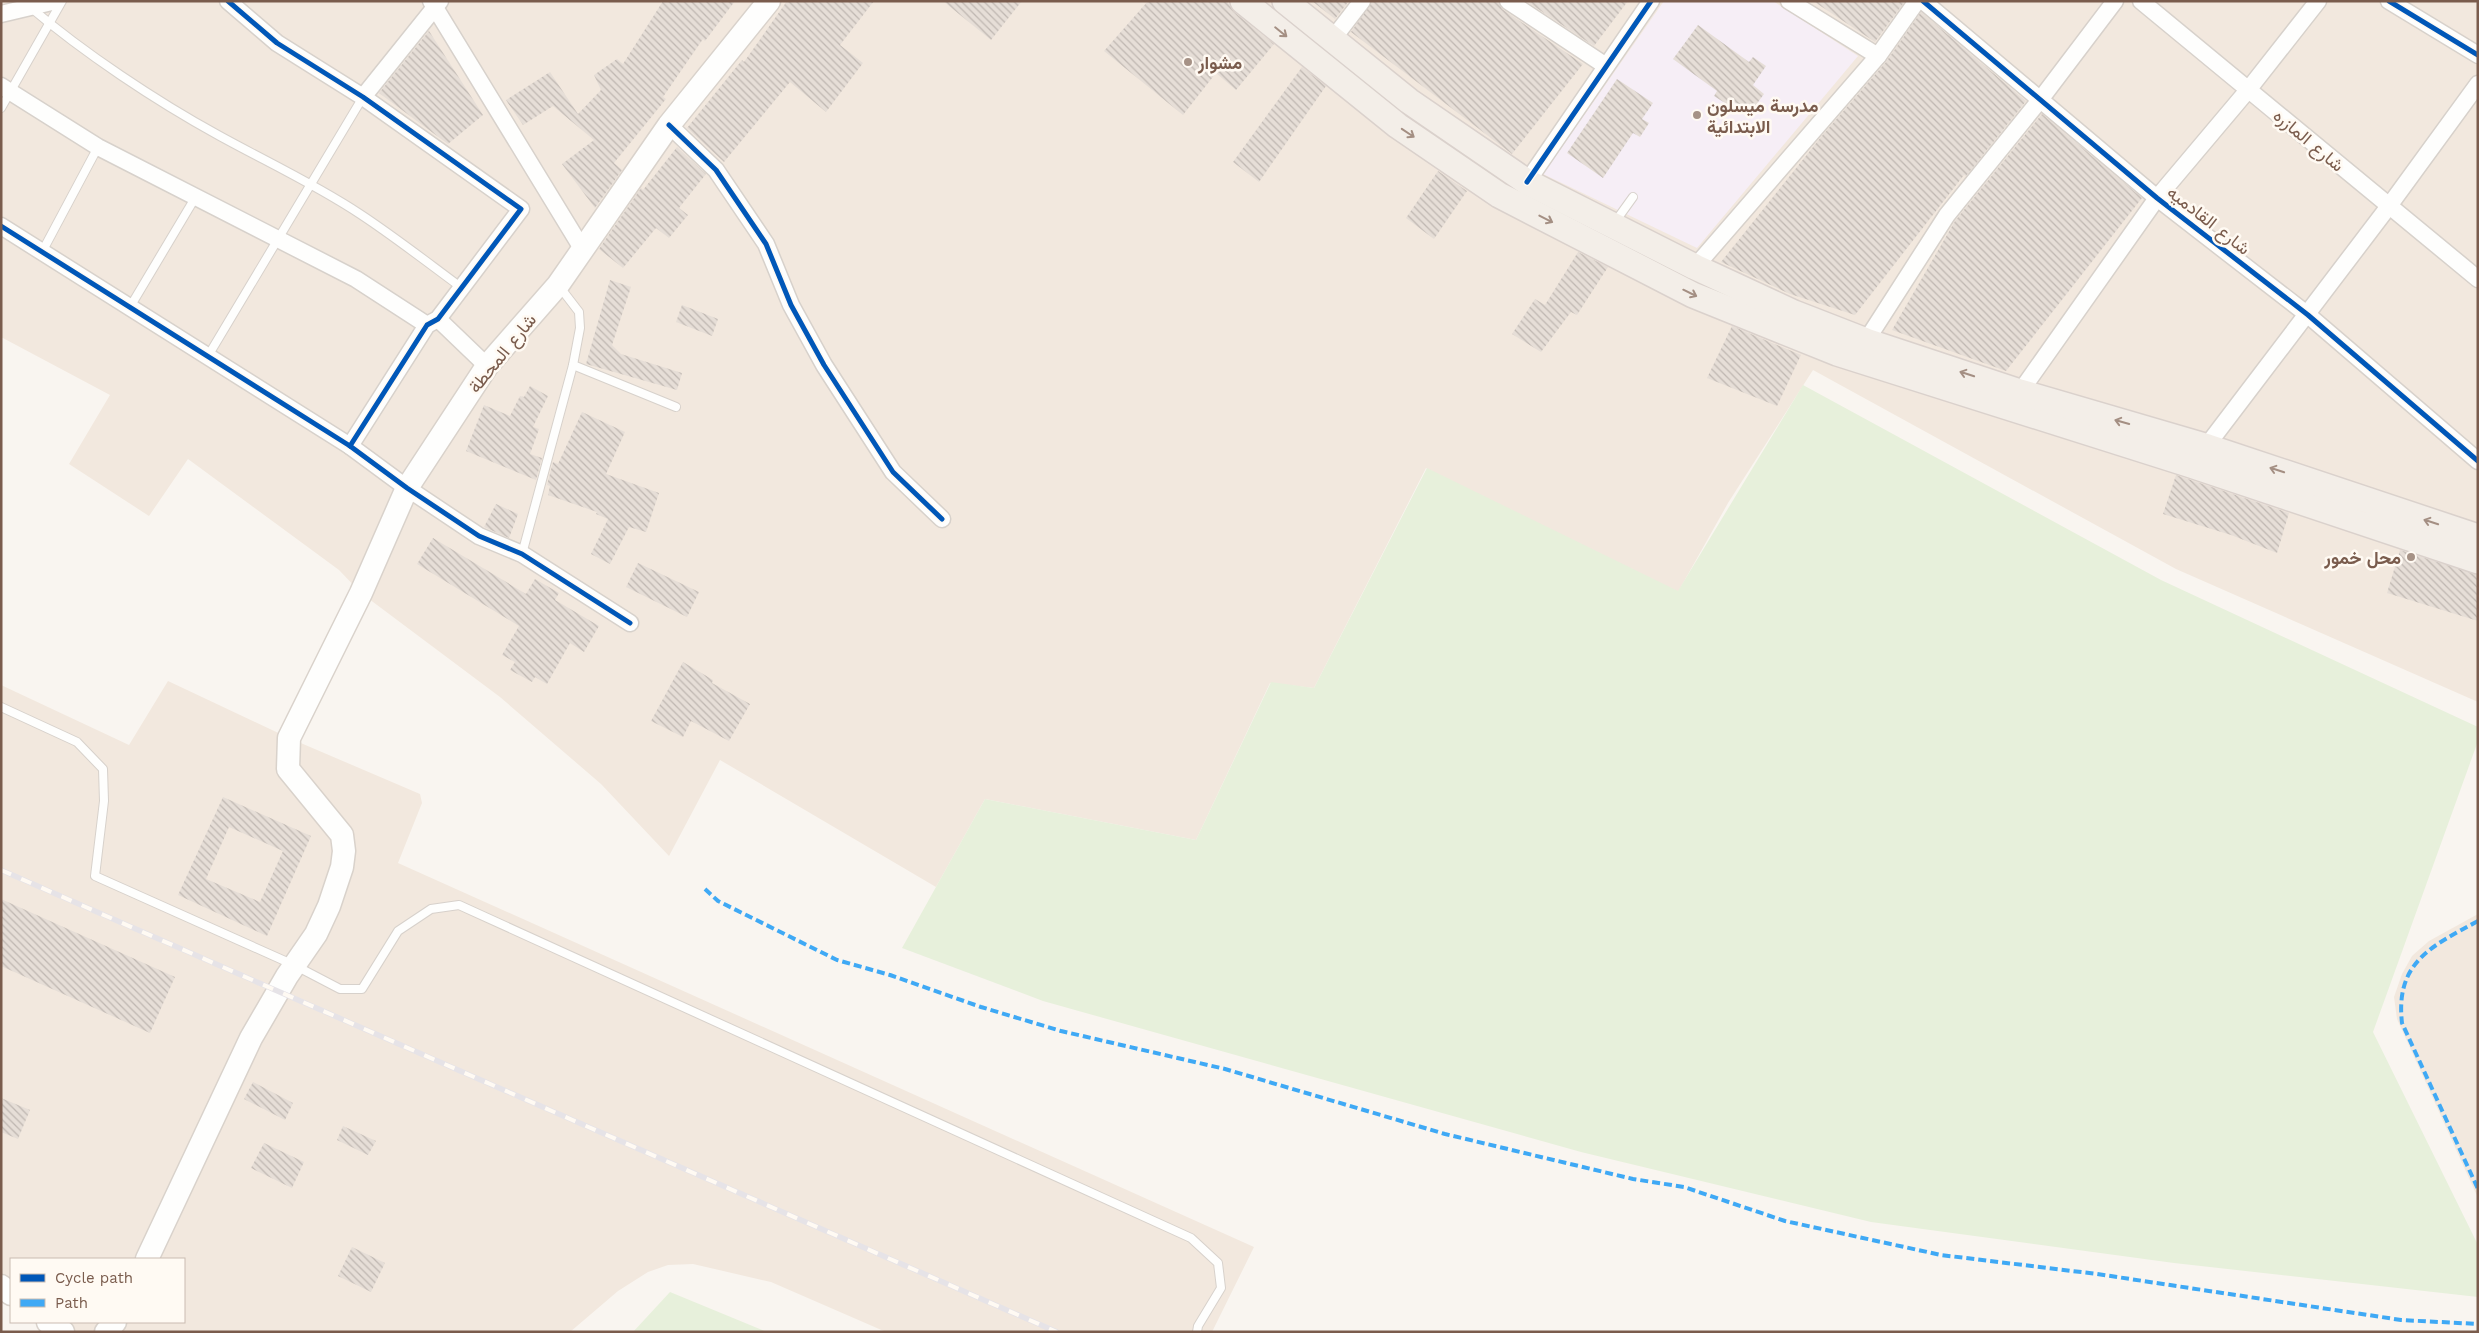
<svg xmlns="http://www.w3.org/2000/svg" width="2479" height="1333" font-family="'Work Sans',Vazirmatn,sans-serif">
  <defs>
    <pattern id="building-back-hatch" width="6" height="6" patternUnits="userSpaceOnUse" patternTransform="scale(1.25)"><rect width="6" height="6" fill="#e6ded7"/><path d="M-1 5l2 2M0 0l6 6M5-1l2 2" fill="none" stroke="#bfb7b1"/></pattern>
  </defs>
  <rect width="100%" height="100%" fill="#f9f5f0"/>
  <g fill="#f2e8de">
    <path d="M1,1h2477v701l-302,-133 -363,-199 -85,133 -55,98 -247,-133 -112,220 -44,-5 -74,157 -211,-41 -49,88 -216,-127 -51,96 -68,-72 -101,-87 -139,-104 -22,-23 -151,-111 -39,57 -80,-52 41,-69 -109,-58z"/>
    <path d="M168,681l121,57 131,56 2,9 -24,60 856,384 -42,85h-326l-115,-50 -78,-18 -25,1 -20,7 -30,19 -48,41h-509l-13,-10h136v-63h-173v35l-10,-8v-601l128,60z"/>
    <path d="M2478,914v284l-81,-179 -3,-22 8,-23 10,-18 17,-15z"/>
  </g>
  <path fill="#f6eef6" d="M1664,1h109l85,55 -161,192 -154,-74z"/>
  <g fill="#e7f0db">
    <path d="M1803,385l358,195 317,147v14l-105,291 105,213v52l-304,-34 -303,-41 -290,-70 -538,-151 -141,-53 83,-149 211,41 75,-158 43,6 113,-220 251,123z"/>
    <path d="M670,1292l97,40h-134z"/>
  </g>
  <g fill="url(#building-back-hatch)" fill-rule="evenodd">
    <path d="M663,1h72l-30,40 -2,-2 -40,58 3,2 -52,64 8,7 -27,38 -33,-44 32,-24 -41,-34 -30,19 -17,-25 44,-28 28,42 23,-24 -7,-15 23,-16 6,5z"/>
    <path d="M787,1h87l-34,44 23,18 -37,49 -36,-30 -66,80 -37,-34 55,-68 2,2z"/>
    <path d="M943,1h79l-31,39z"/>
    <path d="M1148,1h79l7,11 40,32 -38,46 -20,-17 -33,42 -79,-64z"/>
    <path d="M1312,1h37l-14,18z"/>
    <path d="M1372,1h126l4,8 81,55 -71,90 -161,-122z"/>
    <path d="M1526,1h102l-34,45z"/>
    <path d="M1813,1h92l-30,41z"/>
    <path d="M1921,12l105,89 -60,75 -2,-1 -109,140 -65,-21 -69,-32 100,-125 65,-75z"/>
    <path d="M1698,25l51,37 4,-5 13,9 -13,19 11,9 -14,19 -19,-13 -3,5 -14,-9 3,-5 -44,-32z"/>
    <path d="M429,31l54,84 -35,29 -69,-51z"/>
    <path d="M1302,67l24,19 -67,96 -26,-20z"/>
    <path d="M1617,79l36,24 -11,16 7,4 -9,14 -7,-4 -30,45 -36,-25z"/>
    <path d="M2042,114l100,84 -136,173 -114,-41 63,-109z"/>
    <path d="M677,147l29,27 -27,34 9,7 -19,23 -13,-10 -33,40 -24,-19 42,-61 2,2z"/>
    <path d="M1438,171l29,20 -33,48 -28,-21z"/>
    <path d="M1578,252l30,15 -31,48 -6,-3 -30,40 -29,-18 23,-35 10,6z"/>
    <path d="M610,280l21,7 -19,58 9,9 61,19 -5,17 -91,-26z"/>
    <path d="M682,305l36,14 -6,17 -36,-14z"/>
    <path d="M1732,326l69,29 -24,51 -70,-28z"/>
    <path d="M530,386l18,10 -15,31 6,2 -9,25 12,4 -6,22 -70,-29 18,-46 26,11 10,-20 4,1z"/>
    <path d="M582,412l43,20 -19,42 53,19 -13,39 -17,-5 -19,37 -19,-10 17,-35 -12,-5 1,-2 -49,-17 2,-9 -3,-1 6,-23 5,2z"/>
    <path d="M2176,475l113,38 -12,40 -46,-18 -68,-21z"/>
    <path d="M496,504l22,10 -9,24 -25,-11z"/>
    <path d="M433,538l93,56 9,-15 24,14 -4,7 44,26 -15,26 -14,-9 -23,41 -12,-7 -3,5 -22,-12 5,-8 -13,-7 17,-29 -102,-62z"/>
    <path d="M2400,550l78,25v46l-91,-28z"/>
    <path d="M638,563l61,29 -12,25 -61,-30z"/>
    <path d="M683,662l30,18 -1,3 38,21 -21,37 -38,-20 -8,16 -32,-16z"/>
    <path d="M223,797l88,39 -44,100 -89,-41zM229,827l54,24 -23,51 -54,-23z"/>
    <path d="M1,899l174,78 -25,56 -149,-67z"/>
    <path d="M253,1082l40,21 -8,17 -41,-21z"/>
    <path d="M1,1098l29,12 -12,29 -17,-7z"/>
    <path d="M343,1126l33,15 -8,14 -31,-15z"/>
    <path d="M264,1143l40,19 -12,26 -41,-20z"/>
    <path d="M352,1247l33,16 -14,29 -33,-16z"/>
  </g>
  <g fill="none" stroke-linecap="round" stroke-linejoin="round">
    <g stroke="#d7d1cb" stroke-width="10">
      <g id="lane">
        <path d="M30,7c54,46 126,94 188,128 47,26 97,49 142,79 35,23 68,49 102,74"/>
        <path d="M1,108l61,-107"/>
        <path d="M1615,222l18,-25"/>
        <path d="M42,252l56,-105"/>
        <path d="M130,307l65,-109"/>
        <path d="M208,356l155,-259"/>
        <path d="M573,365l103,42"/>
        <path d="M522,554l51,-189 7,-37 -1,-16 -20,-26"/>
        <path d="M1,707l76,35 26,27 1,32 -9,75 199,89 46,24h22l36,-58 33,-22 28,-4 732,333 27,25 3,25 -23,38 -1,6"/>
      </g>
    </g>
    <g stroke="#d7d1cb" stroke-width="19">
      <g id="street">
        <path d="M228,1l49,42 86,54 158,112 -83,110 -11,6 -77,121"/>
        <path d="M431,1l152,249"/>
        <path d="M1508,1l98,65"/>
        <path d="M1789,1l89,55"/>
        <path d="M1923,1l234,197 151,117 170,146"/>
        <path d="M2141,1l337,278"/>
        <path d="M2389,1l89,54"/>
        <path d="M1,14l55,-13"/>
        <path d="M1332,40l30,-39"/>
        <path d="M1,86l97,61 258,132 71,46"/>
        <path d="M363,97l77,-96"/>
        <path d="M669,125l47,45 50,74 25,61 33,60 69,107 49,47"/>
        <path d="M1527,182l124,-181"/>
        <path d="M1,226l349,220 57,42 72,48 43,18 108,69"/>
        <path d="M1695,267l183,-211 39,-55"/>
        <path d="M438,319l49,47"/>
        <path d="M1858,345l8,-4 81,-126 93,-115 75,-99"/>
        <path d="M2020,392l137,-194 91,-108 70,-89"/>
        <path d="M2202,452l187,-246 89,-122"/>
      </g>
    </g>
    <g stroke="#d9d2cb" stroke-width="25">
      <g id="secondary">
        <path d="M147,1259l104,-221 36,-62 29,-42 13,-28 13,-39 2,-16 -2,-16 -54,-66 1,-31 72,-145 46,-105 80,-122 71,-81 111,-160 100,-124"/>
        <path d="M1,1286l10,8"/>
        <path d="M48,1322l15,10"/>
        <path d="M106,1332l9,-10"/>
      </g>
    </g>
    <g stroke="#dad1cc" stroke-width="28">
      <g id="primary">
        <path d="M1243,1l155,125 101,69 194,100 144,58 351,111 290,97"/>
        <path d="M1285,1l124,100 118,81 168,85 99,46 72,28 154,51 188,55 270,90"/>
      </g>
    </g>
    <use href="#lane" stroke="#fefefd" stroke-width="8"/>
    <use href="#street" stroke="#fefefd" stroke-width="16"/>
    <use href="#secondary" stroke="#fefefd" stroke-width="22"/>
    <use href="#primary" stroke="#f3eee8" stroke-width="25"/>
    <g stroke="#e6e3e7" stroke-width="5.5">
      <path id="rail" d="M1,870l1056,462"/>
    </g>
    <use href="#rail" stroke="#fffaf3" stroke-width="4" stroke-dasharray="11" stroke-linecap="butt"/>
    <g stroke="#3fa9f5" stroke-width="4" stroke-dasharray="8 4" stroke-linecap="butt">
      <path d="M705,889l13,12 119,59 53,15 91,32 80,24 164,38 220,65 188,45 51,8 101,34 156,34 156,19 304,46 77,4"/>
      <path d="M2478,921c-46,25 -83,41 -76,102l76,166"/>
    </g>
    <g stroke="#fffaf3" stroke-width="8">
      <g id="cycleway">
        <path d="M228,1l49,42 86,54 158,112 -83,110 -11,6 -77,121"/>
        <path d="M1923,1l234,197 151,117 170,146"/>
        <path d="M2389,1l89,54"/>
        <path d="M669,125l47,45 50,74 25,61 33,60 69,107 49,47"/>
        <path d="M1527,182l124,-181"/>
        <path d="M1,226l349,220 57,42 72,48 43,18 108,69"/>
      </g>
    </g>
    <use href="#cycleway" stroke="#0057b8" stroke-width="5"/>
  </g>
  <defs><path id="oneway-shaft" d="M-6 0H5M1.5-3L5.5 0L1.5 3" fill="none" stroke-width="1.6" stroke-linecap="round" stroke-linejoin="round" transform="scale(1.25)"/></defs>
  <g stroke="#a48f83">
    <use href="#oneway-shaft" transform="translate(1281 32) rotate(39)"/>
    <use href="#oneway-shaft" transform="translate(1408 133) rotate(34)"/>
    <use href="#oneway-shaft" transform="translate(1546 219) rotate(27)"/>
    <use href="#oneway-shaft" transform="translate(1690 293) rotate(26)"/>
    <use href="#oneway-shaft" transform="translate(1967 374) rotate(-162)"/>
    <use href="#oneway-shaft" transform="translate(2122 422) rotate(-164)"/>
    <use href="#oneway-shaft" transform="translate(2277 470) rotate(-162)"/>
    <use href="#oneway-shaft" transform="translate(2431 522) rotate(-162)"/>
  </g>
  <g fill="#a69286" stroke="#fffaf3" stroke-width="2">
    <circle cx="1188" cy="62" r="5"/>
    <circle cx="1697" cy="115" r="5"/>
    <circle cx="2411" cy="557" r="5"/>
  </g>
  <g text-anchor="middle" dominant-baseline="central" stroke-width="5" stroke-linejoin="round" paint-order="stroke">
    <g font-size="18" font-weight="bold" fill="#7a5c4d" stroke="#fffaf3" text-anchor="start">
      <text x="1198" y="62">مشوار</text>
      <text x="1707" y="105">مدرسة ميسلون<tspan x="1707" dy="21">الابتدائية</tspan></text>
      <text x="2401" y="557" text-anchor="end">محل خمور</text>
    </g>
    <g font-size="18" fill="#7a5c4d" stroke="#fffaf3">
      <text transform="translate(2309 140) rotate(40)">شارع المازره</text>
      <text transform="translate(2209 220) rotate(38)">شارع القادميه</text>
      <text transform="translate(502 353) rotate(-51)">شارع المحطة</text>
    </g>
  </g>
  <rect width="2479" height="1333" fill="none" stroke="#7a5c4d" stroke-width="5"/>
  <rect x="10" y="1258" width="175" height="65" fill="#fffaf3" stroke="#cabbb1"/>
  <rect x="20" y="1274" width="25" height="8" fill="#0057b8" stroke="#cabbb1"/>
  <text x="55" y="1283" font-size="15" fill="#7a5c4d">Cycle path</text>
  <rect x="20" y="1299" width="25" height="8" fill="#3fa9f5" stroke="#cabbb1"/>
  <text x="55" y="1308" font-size="15" fill="#7a5c4d">Path</text>
</svg>
